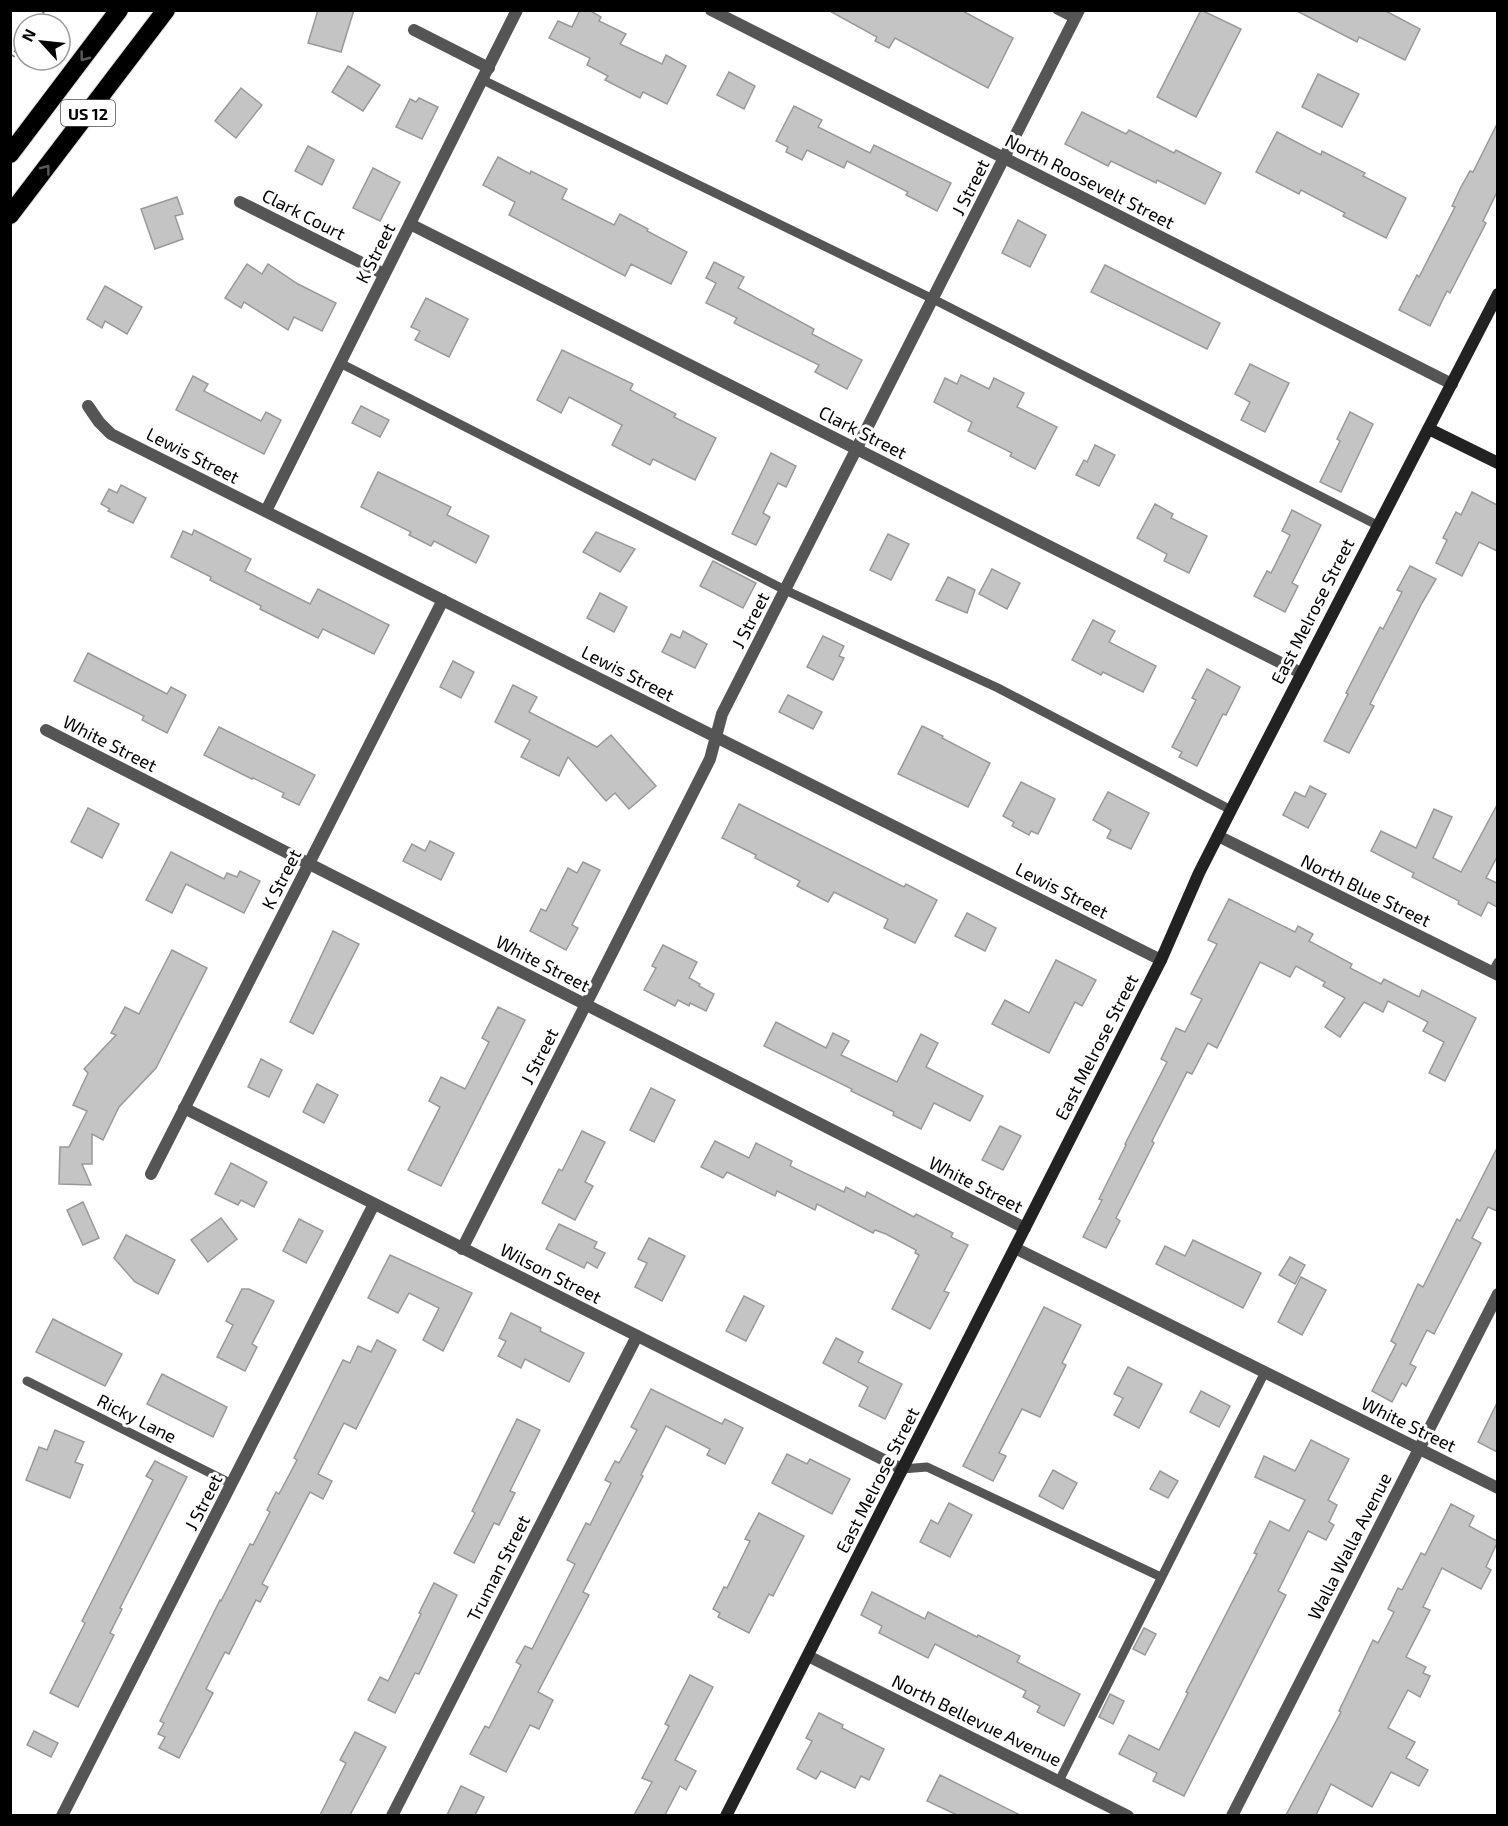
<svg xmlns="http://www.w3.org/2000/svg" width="1508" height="1826" font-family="'Exo 2',sans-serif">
  <rect width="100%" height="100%" fill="#fff"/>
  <g fill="#c4c4c4" stroke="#999" stroke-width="1.5">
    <path d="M318,10h36l-13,42 -33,-9z"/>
    <path d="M580,10h9l12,7 -2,4 27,13 -6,10 42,20 4,-9 20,11 -19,38 -24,-12 -3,6 -35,-18 3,-4 -21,-11 3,-7 -41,-20 9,-17 14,6z"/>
    <path d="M828,10h133l52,28 -25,50 -93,-50 -6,10 -14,-7 2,-4z"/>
    <path d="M1201,10l40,19 -45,88 -39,-20z"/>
    <path d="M1295,10h89l36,19 -15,31 -46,-23 -2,5z"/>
    <path d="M348,66l32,19 -17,26 -31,-19z"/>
    <path d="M729,72l26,14 -11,23 -27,-14z"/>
    <path d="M1318,74l41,20 -17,33 -40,-20z"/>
    <path d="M241,88l21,17 -26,33 -21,-17z"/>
    <path d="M419,98l19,9 -16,32 -26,-12 14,-28 6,3z"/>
    <path d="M794,106l28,14 -4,7 52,26 4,-8 77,38 -14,28 -31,-16 2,-3 -61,-31 -3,7 -37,-18 -5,10 -16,-8 2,-5 -12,-6z"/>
    <path d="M1082,112l44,22 3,-4 45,23 2,-3 45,23 -16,31 -48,-24 -1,3 -45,-22 -3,5 -43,-22z"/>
    <path d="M1497,124v68l-14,29 3,2 -36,70 -3,-2 -17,35 -31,-16 18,-35 2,2 36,-70 -3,-1 9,-19 9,-16 3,1z"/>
    <path d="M1277,132l44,23 1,-4 43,22 -2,3 43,22 -20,40 -43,-22 2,-3 -44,-23 -2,4 -43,-22z"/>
    <path d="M308,146l26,14 -12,25 -27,-14z"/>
    <path d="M498,157l32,17 1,-3 36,18 -5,10 52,26 6,-11 28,15 -1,2 40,21 -16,32 -40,-20 -6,12 -116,-61 6,-13 -32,-17z"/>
    <path d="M373,168l27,14 -20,39 -27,-13z"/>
    <path d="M177,197l6,17 -8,2 8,23 -28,10 -14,-40z"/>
    <path d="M1018,220l28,15 -16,32 -28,-14z"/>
    <path d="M714,262l30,15 -6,11 76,41 -2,5 50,26 -15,29 -32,-17 4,-7 -85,-42 3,-5 -31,-15 10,-20 -10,-5z"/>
    <path d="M247,264l15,10 6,-10 30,20 38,19 -14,28 -28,-14 -6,13 -44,-28 -3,6 -16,-10z"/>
    <path d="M1105,265l115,58 -13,26 -116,-57z"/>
    <path d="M105,286l37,21 -15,27 -22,-13 -3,7 -15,-9z"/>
    <path d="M426,298l42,21 -19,38 -34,-17 5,-9 -9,-4z"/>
    <path d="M562,350l71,34 -3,6 46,24 -2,3 42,21 -21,42 -42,-21 -3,6 -38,-20 10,-20 -53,-28 -8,16 -24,-13z"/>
    <path d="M1250,364l39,19 -24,49 -24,-12 9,-18 -15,-8z"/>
    <path d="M961,375l28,14 5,-11 30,15 -7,14 40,20 -22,42 -25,-13 2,-3 -44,-22 4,-9 -38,-20 11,-24 12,6z"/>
    <path d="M193,376l15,8 -4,7 57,30 5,-9 15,8 -17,34 -88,-44z"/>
    <path d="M361,406l28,14 -9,17 -28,-14z"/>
    <path d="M1350,412l23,12 -32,68 -21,-10 20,-41 -3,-2z"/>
    <path d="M1095,445l20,10 -16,31 -23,-11 8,-15 3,2z"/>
    <path d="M771,453l25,13 -10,21 -8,-4 -15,30 7,4 -14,28 -24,-11z"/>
    <path d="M378,472l73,35 -4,8 42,21 -13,27 -42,-22 -3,5 -22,-11 2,-3 -50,-25z"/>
    <path d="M121,485l25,13 -13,25 -25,-12 2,-2 -9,-5 8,-15 8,4z"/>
    <path d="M1472,492l25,13v46l-18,-9 -17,34 -26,-13 11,-23 -4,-2 13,-26 5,3z"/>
    <path d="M1155,504l18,10 -2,4 36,18 -18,37 -25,-12 3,-7 -30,-16z"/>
    <path d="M1292,510l29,15 -29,58 6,3 -13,26 -31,-16 13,-25 4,2 19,-38 -8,-4z"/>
    <path d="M194,530l57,29 -6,12 65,33 8,-15 71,36 -15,29 -51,-25 -5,9 -58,-29 1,-3 -51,-26 1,-3 -40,-20 12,-26 9,4z"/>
    <path d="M596,532l39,17 -15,23 -37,-20z"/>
    <path d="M888,534l21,10 -18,36 -21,-10z"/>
    <path d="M713,561l43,22 -13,25 -43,-22z"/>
    <path d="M1410,566l26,13 -14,24 -52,101 4,2 -25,47 -25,-12 24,-47 -2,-1 34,-66 3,2 19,-37 -5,-2z"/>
    <path d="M992,569l28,14 -13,26 -28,-15z"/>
    <path d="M948,577l27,13 -8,23 -31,-13z"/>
    <path d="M600,593l27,14 -13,25 -27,-14z"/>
    <path d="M1093,620l22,11 -6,11 47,24 -13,26 -40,-20 -2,3 -29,-15z"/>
    <path d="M683,631l24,13 -12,24 -33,-16 9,-18 9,4z"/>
    <path d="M823,636l21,10 -5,10 5,2 -11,22 -26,-13z"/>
    <path d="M88,653l79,41 4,-7 15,8 -19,38 -25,-13 2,-4 -70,-35z"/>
    <path d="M453,661l21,11 -13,26 -21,-11z"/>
    <path d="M1207,669l33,18 -14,28 -3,-1 -26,52 -18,-9 3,-5 -10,-5 24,-47 -4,-2z"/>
    <path d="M513,685l24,12 -8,15 68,35 14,-12 45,51 -27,23 -14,-16 -9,8 -38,-44 -9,19 -38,-19 9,-17 -35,-18z"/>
    <path d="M788,695l34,17 -9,17 -34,-17z"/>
    <path d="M922,726l21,10 -1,2 48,25 -22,44 -70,-33z"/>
    <path d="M219,727l96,48 -16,30 -17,-8 2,-4 -31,-15 -1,1 -48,-24z"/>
    <path d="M1021,782l34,17 -17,35 -7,-3 -2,4 -17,-9 2,-4 -11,-6z"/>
    <path d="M1310,786l16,8 -18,34 -25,-13 12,-23 10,5z"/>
    <path d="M1108,792l41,21 -18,36 -24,-11 4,-8 -18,-10z"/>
    <path d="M739,804l165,83 2,-3 31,16 -22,43 -31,-15 4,-9 -54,-27 -6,10 -31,-16 3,-5 -45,-23 1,-3 -34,-17z"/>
    <path d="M1497,805v52l-11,21 11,5v24l-9,-5 -7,14 -23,-12 1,-3 -47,-24 2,-4 -43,-22 10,-20 35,17 18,-39 18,8 -19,41 28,14z"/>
    <path d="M88,808l31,16 -17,34 -31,-16z"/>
    <path d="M430,841l24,12 -13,27 -38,-19 9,-17 13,7z"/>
    <path d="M171,852l53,27 3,-6 10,4 3,-6 20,10 -16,32 -58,-29 -14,29 -26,-13z"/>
    <path d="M583,862l17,8 -28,55 6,3 -12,22 -36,-19 11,-22 5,2 22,-43 9,5z"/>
    <path d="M1229,899l66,33 3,-6 15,8 -4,7 43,23 -2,4 31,16 3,-5 35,18 3,-7 54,28 -31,63 -16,-8 15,-31 -21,-11 5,-9 -40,-21 -5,11 -19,-10 -24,35 -15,-10 20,-29 -22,-12 2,-4 -29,-16 -6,11 -30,-15 -43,86 -9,-5 -16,31 -5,-2 -35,69 2,2 -38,75 4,3 -14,27 -23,-11 19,-37 -3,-1 27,-54 -1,-1 42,-82 -6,-3 15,-31 9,4 17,-33 -11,-5 26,-50 -9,-4z"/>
    <path d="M967,913l29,15 -11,23 -30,-15z"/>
    <path d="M333,931l26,13 -46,90 -23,-12z"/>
    <path d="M663,945l34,17 -8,16 11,6 -1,2 15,8 -8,17 -16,-8 -1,3 -11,-6 -3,6 -31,-16 12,-22 -4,-2z"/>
    <path d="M172,950l35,18 -51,100 -37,39 -16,33 -11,-6v30h-10l9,21 -32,-1 1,-37h9l18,-36 -14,-6 15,-32 -4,-4 32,-34 -5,-2 14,-26 14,7z"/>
    <path d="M1056,960l40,20 -14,26 -7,-4 -26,51 -57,-29 13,-24 24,13z"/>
    <path d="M498,1007l27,13 -84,166 -33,-16 32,-63 -11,-6 12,-24 24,12 24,-47 -7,-4z"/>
    <path d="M776,1022l50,26 7,-15 16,8 -8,14 56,27 24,-48 17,9 -12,24 57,29 -13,25 -36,-18 -13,26 -28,-14 1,-3 -43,-21 1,-2 -88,-43z"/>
    <path d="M261,1059l21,11 -13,27 -21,-10z"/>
    <path d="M317,1084l21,11 -14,28 -21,-11z"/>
    <path d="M651,1088l24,12 -21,42 -24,-12z"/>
    <path d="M1000,1126l21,10 -18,34 -21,-10z"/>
    <path d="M582,1131l23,11 -20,40 8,4 -18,34 -33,-17 17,-34 3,2z"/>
    <path d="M715,1141l34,17 7,-15 36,18 -2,5 54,26 2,-5 19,10 2,-5 47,25 2,-3 37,19 -2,4 17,8 -24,46 5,2 -19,36 -38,-20 27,-54 -4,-2 1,-3 -30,-16 -11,-4 -2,3 -56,-29 -2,6 -38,-19 -2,5 -48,-24 -4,6 -22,-11z"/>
    <path d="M1497,1148v63l-9,-4 -16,31 9,5 -47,91 -7,-4 -17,34 6,3 -10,19 -4,-3 -10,19 -20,-11 24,-47 -5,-3 27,-57 5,3 34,-68 3,2z"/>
    <path d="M231,1163l36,19 -13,25 -13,-7 -3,5 -23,-11z"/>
    <path d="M83,1202l16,36 -16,7 -16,-35z"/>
    <path d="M221,1218l16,21 -29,23 -17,-22z"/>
    <path d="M299,1219l24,12 -17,32 -23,-12z"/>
    <path d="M559,1224l38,18 -3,6 11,5 -8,15 -10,-6 -3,6 -38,-19z"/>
    <path d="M126,1235l49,25 -17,34 -23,-12 -21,-24z"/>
    <path d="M649,1238l36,18 -23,45 -27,-14 12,-24 -9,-4z"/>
    <path d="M1193,1240l68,33 -18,35 -87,-44 9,-18 20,10z"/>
    <path d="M390,1255l82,38 -29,58 -20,-11 16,-32 -30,-15 -11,20 -30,-15z"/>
    <path d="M1290,1257l15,8 -10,19 -16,-9z"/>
    <path d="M1301,1277l25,13 -24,45 -24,-13z"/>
    <path d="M242,1289h7l25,12 -22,43 5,3 -12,24 -28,-14 16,-32 -7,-4z"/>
    <path d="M744,1296l20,10 -18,35 -20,-10z"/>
    <path d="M1044,1307l37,18 -19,38 4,2 -26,52 -18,-8 -23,44 7,3 -13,25 -30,-15z"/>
    <path d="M511,1313l30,15 -1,3 44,22 -15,29 -44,-23 -4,9 -23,-12 8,-15 -7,-3z"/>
    <path d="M53,1319l69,35 -17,32 -69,-34z"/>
    <path d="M836,1338l27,14 -5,10 44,22 -17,35 -26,-13 9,-19 -45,-24z"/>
    <path d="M377,1340l19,10 -40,79 -12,-6 -26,51 14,7 -9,18 -13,-7 -48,92 6,3 -8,15 -4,-2 -27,54 -4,-2 -19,37 7,4 -34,65 -20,-10 6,-11 -7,-3 6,-11 -4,-2 60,-121 1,1 29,-57 3,1 17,-33 -3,-2 9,-18 3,2 18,-34 -3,-2 49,-98 7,3 8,-17 13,6z"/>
    <path d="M1128,1367l34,17 -23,44 -25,-13 9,-17 -9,-4z"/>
    <path d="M162,1374l65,33 -14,30 -66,-33z"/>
    <path d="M651,1389l71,35 3,-5 18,9 -18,36 -18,-9 3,-6 -44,-23 -25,49 2,1 -60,116 6,3 -51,97 15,8 -14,29 -9,-4 -24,47 -36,-18 15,-28 4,2 32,-63 -5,-3 9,-16 7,3 43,-85 -8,-4 19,-37 4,2 21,-42 -6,-3 10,-19 4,2 18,-33 -6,-3z"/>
    <path d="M1201,1391l29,15 -11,21 -29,-15z"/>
    <path d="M1497,1403v49l-19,-10z"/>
    <path d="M517,1419l23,11 -30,61 5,2 -16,32 -5,-2 -20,40 -20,-10 21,-40 -3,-2z"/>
    <path d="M55,1430l29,12 -9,20 8,3 -13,33 -44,-18 13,-33 8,3z"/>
    <path d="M1311,1440l38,19 -21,41 9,5 -8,17 5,3 -8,15 -18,-9 -30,60 8,4 -102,201 -31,-15 4,-8 -38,-19 10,-19 30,15 29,-57 -2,-1 71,-138 -3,-1 16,-32 19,10 16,-31 -50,-23 9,-21 31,15z"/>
    <path d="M787,1454l20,10 3,-5 40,20 -18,35 -60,-31z"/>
    <path d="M155,1461l32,16 -67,131 2,1 -12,24 4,2 -36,72 -28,-14 35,-70 -3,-2 71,-141 -7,-4z"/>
    <path d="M1053,1470l24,13 -14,26 -24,-13z"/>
    <path d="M1160,1471l18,10 -10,17 -18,-9z"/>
    <path d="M949,1503l23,12 -22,42 -30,-15 11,-22 7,4z"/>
    <path d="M1451,1504l23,12 -5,10 28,15v2l-11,24 5,3 -10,19 -39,-21 -19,39 7,3 -24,47 20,10 -3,6 7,3 -10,21 -12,-7 -20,38 27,14 -9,16 22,12 -9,16 -28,-14 -19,35 -41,-23 -15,31h-30l55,-103 -2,-1 34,-71 5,3 16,-31 -6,-3 10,-21 4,2 19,-37 4,2z"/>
    <path d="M759,1513l45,23 -31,60 -4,-2 -20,39 -31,-16 2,-4 -7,-4 11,-22 3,1 23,-47 -5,-2z"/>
    <path d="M434,1583l23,12 -38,79 -4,-1 -20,40 -27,-13 12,-23 8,4 33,-67 -2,-1z"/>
    <path d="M872,1592l53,27 3,-7 49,25 1,-2 42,21 -3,6 63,32 -16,32 -27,-14 3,-6 -17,-9 3,-6 -91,-47 -7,14 -49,-25 3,-7 -21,-11z"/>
    <path d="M1144,1628l12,6 -11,21 -12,-6z"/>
    <path d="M690,1675l23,12 -38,73 21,11 -10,19 -6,-4 -15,29h-31l18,-33 -10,-4 27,-52 -4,-2z"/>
    <path d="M1110,1694l14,7 -11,23 -14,-7z"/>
    <path d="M819,1713l24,12 -1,3 42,21 -15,31 -8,-4 -6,12 -34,-17 -5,8 -19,-10 15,-28 -6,-3z"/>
    <path d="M34,1731l24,12 -7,14 -24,-12z"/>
    <path d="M355,1732l31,15 -36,68h-30l26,-52 -6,-3z"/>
    <path d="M940,1775l80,40h-63l-30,-14z"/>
    <path d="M461,1786l23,11 -9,18h-28z"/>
  </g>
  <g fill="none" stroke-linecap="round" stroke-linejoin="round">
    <g stroke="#dbdbdb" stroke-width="20">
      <g id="highway">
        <path d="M10,154l109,-144"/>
        <path d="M10,215l156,-205"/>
      </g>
    </g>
    <g stroke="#777" stroke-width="4" stroke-dasharray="1.5 3" stroke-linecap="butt">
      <path d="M35,24l9,-14"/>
      <path d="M10,60l14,-20"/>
    </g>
    <g stroke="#555" stroke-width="9">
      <path d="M1057,10l18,9"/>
      <path d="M483,80l450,219 444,226"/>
      <path d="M340,363l445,227 213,98 233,122"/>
      <path d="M1492,973l6,-11"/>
      <path d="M27,1381l205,103"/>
      <path d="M902,1469l25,-2 234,110"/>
      <path d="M1059,1781l206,-409"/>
    </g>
    <g stroke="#555" stroke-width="12">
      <path d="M711,10l741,374"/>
      <path d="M414,30l75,38"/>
      <path d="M240,202l144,72"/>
      <path d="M410,224l891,449"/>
      <path d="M88,406l11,16 12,12 1050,526"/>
      <path d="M266,511l251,-501"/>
      <path d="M46,730l979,498"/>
      <path d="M1218,836l280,139"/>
      <path d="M184,1108l718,361"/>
      <path d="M151,1174l292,-574"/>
      <path d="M1015,1248l483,240"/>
      <path d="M462,1249l248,-490 12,-45 357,-704"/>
      <path d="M808,1656l320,160"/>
      <path d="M62,1816l312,-612"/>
      <path d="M392,1816l245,-480"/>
      <path d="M1232,1816l266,-522"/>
    </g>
    <g stroke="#222" stroke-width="12">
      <path d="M1429,429l69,34"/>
      <path d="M726,1816l435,-856 38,-87 32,-63 267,-516"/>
    </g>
    <use href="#highway" stroke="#000" stroke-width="18"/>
  </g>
  <defs><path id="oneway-chevron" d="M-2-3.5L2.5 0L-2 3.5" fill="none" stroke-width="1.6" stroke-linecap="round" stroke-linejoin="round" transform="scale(1.5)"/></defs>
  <g stroke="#595959">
    <use href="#oneway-chevron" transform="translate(84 57) rotate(127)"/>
    <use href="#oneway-chevron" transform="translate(46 169) rotate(-53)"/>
  </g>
  <g text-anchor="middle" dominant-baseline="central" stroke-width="6" stroke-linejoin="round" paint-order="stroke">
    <rect fill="#fff" stroke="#4c4c4c" stroke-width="1.5" x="61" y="100" width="54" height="26" rx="4.5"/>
    <g font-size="16" font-weight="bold" fill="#000">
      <text x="88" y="113">US 12</text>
    </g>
    <g font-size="18" fill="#000" stroke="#fff">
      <text transform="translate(1090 181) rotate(27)">North Roosevelt Street</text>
      <text transform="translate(970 187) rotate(-63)">J Street</text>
      <text transform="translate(304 214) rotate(27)">Clark Court</text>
      <text transform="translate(375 253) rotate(-63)">K Street</text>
      <text transform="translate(863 432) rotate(27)">Clark Street</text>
      <text transform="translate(193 455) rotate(27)">Lewis Street</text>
      <text transform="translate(1312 611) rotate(-63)">East Melrose Street</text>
      <text transform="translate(750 620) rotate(-63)">J Street</text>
      <text transform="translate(628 673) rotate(27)">Lewis Street</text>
      <text transform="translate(110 743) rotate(27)">White Street</text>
      <text transform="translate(281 879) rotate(-63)">K Street</text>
      <text transform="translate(1062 890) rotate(27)">Lewis Street</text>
      <text transform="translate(1366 890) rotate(26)">North Blue Street</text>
      <text transform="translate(543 963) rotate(27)">White Street</text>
      <text transform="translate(1096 1047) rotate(-63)">East Melrose Street</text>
      <text transform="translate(539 1056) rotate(-63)">J Street</text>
      <text transform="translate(976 1184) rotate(27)">White Street</text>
      <text transform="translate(551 1273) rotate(27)">Wilson Street</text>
      <text transform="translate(137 1418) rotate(27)">Ricky Lane</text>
      <text transform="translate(1409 1424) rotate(26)">White Street</text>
      <text transform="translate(877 1480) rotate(-63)">East Melrose Street</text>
      <text transform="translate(203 1502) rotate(-63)">J Street</text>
      <text transform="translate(1349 1546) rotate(-63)">Walla Walla Avenue</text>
      <text transform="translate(498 1568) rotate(-63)">Truman Street</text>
      <text transform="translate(977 1720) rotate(26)">North Bellevue Avenue</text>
    </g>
  </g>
  <rect width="1508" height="1826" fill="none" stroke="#000000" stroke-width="24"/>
  <g transform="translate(42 42) rotate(297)"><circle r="28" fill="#ffffff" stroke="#999999" stroke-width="1.5"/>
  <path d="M0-4.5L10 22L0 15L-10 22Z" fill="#000000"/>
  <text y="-9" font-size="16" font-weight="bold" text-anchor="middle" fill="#000000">N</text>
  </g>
</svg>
